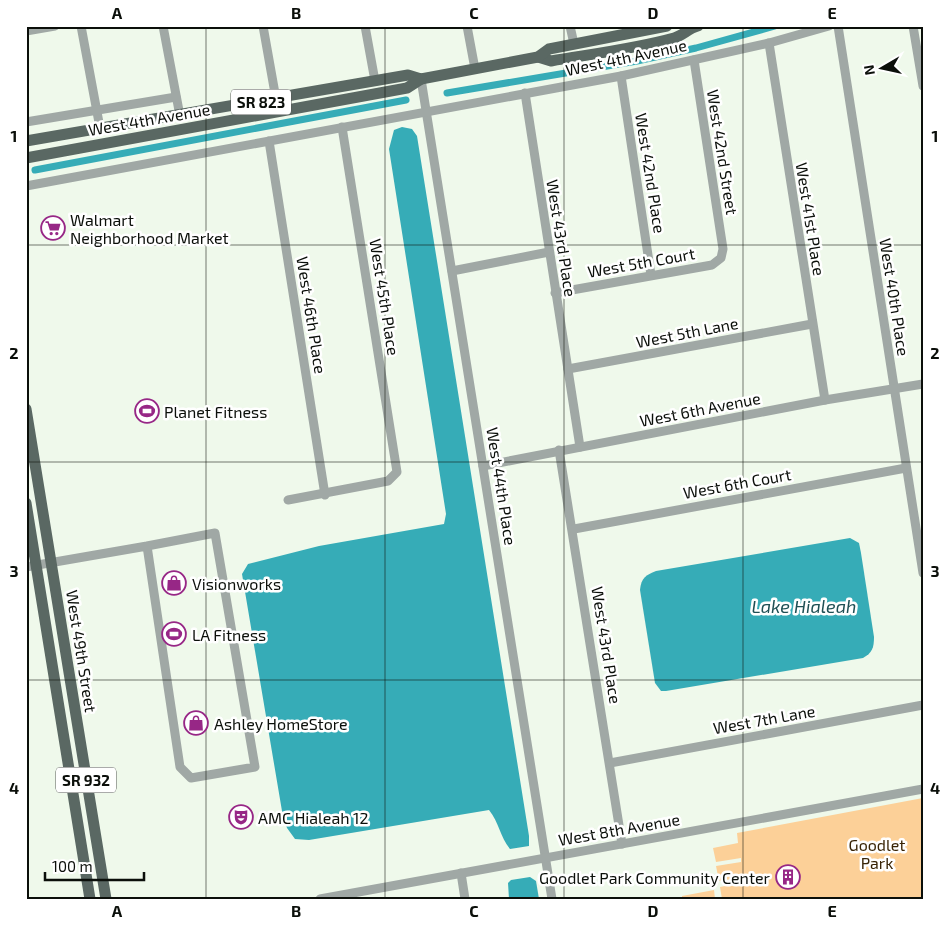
<svg xmlns="http://www.w3.org/2000/svg" width="949" height="925" font-family="'Exo 2',sans-serif">
  <rect width="100%" height="100%" fill="#eff9eb"/>
  <g fill="#fcd098">
    <path d="M923,798v101h-201l-2,-12 25,-5 -1,-5 -25,4 -3,-15 25,-4v-4l-25,4 -3,-14 25,-5 -1,-10z"/>
    <path d="M714,890l1,9h-33v-3z"/>
  </g>
  <g fill="#36acb7">
    <path d="M402,127l10,2 5,7 112,700v10l-19,3c-10,-12 -11,-27 -21,-39l-180,30 -14,-1 -8,-11 -4,-11 -41,-243 6,-10 71,-18 125,-22 2,-10 -57,-365 5,-19z"/>
    <path d="M850,538l9,5 2,10 13,84c0,11 -2,16 -11,21l-197,33h-5l-6,-8 -15,-93c1,-12 6,-15 16,-19z"/>
    <path d="M530,877l6,4 3,18h-30l-1,-16 3,-3z"/>
  </g>
  <g fill="none" stroke-linecap="round" stroke-linejoin="round">
    <g stroke="#36acb7" stroke-width="7">
      <path d="M447,93l190,-32 59,-13 79,-22"/>
      <path d="M35,170l371,-70"/>
    </g>
    <g stroke="#a0a8a5" stroke-width="9">
      <path d="M81,26l19,102"/>
      <path d="M163,26l17,90"/>
      <path d="M263,26l13,73"/>
      <path d="M365,26l10,55"/>
      <path d="M467,26l8,43"/>
      <path d="M570,26l4,18"/>
      <path d="M838,26l85,547"/>
      <path d="M913,26l10,60"/>
      <path d="M26,31l29,-5"/>
      <path d="M769,43l56,357"/>
      <path d="M621,76l30,199"/>
      <path d="M421,79l131,820"/>
      <path d="M525,93l55,354"/>
      <path d="M26,122l150,-25"/>
      <path d="M269,141l56,354"/>
      <path d="M26,186l595,-110 148,-33 60,-17"/>
      <path d="M452,271l97,-19"/>
      <path d="M555,293l157,-28 9,-7 2,-9 -29,-189"/>
      <path d="M568,369l244,-45"/>
      <path d="M559,450l63,394"/>
      <path d="M483,466l342,-66 98,-16"/>
      <path d="M288,500l100,-19 9,-9 -55,-345"/>
      <path d="M574,529l332,-61"/>
      <path d="M26,567l121,-21 33,221 11,11 64,-11 -40,-234 -68,13"/>
      <path d="M610,763l313,-58"/>
      <path d="M461,873l4,26"/>
      <path d="M320,899l603,-110"/>
    </g>
    <g stroke="#5a6863" stroke-width="11">
      <path d="M538,57l13,4c41,-7 83,-12 123,-23 8,-2 15,-10 24,-12"/>
      <path d="M26,141l382,-66 13,4 117,-22 11,-8 118,-23"/>
      <path d="M26,158l381,-70 14,-9"/>
      <path d="M26,409l80,490"/>
      <path d="M26,503l64,396"/>
    </g>
  </g>
  <path fill="none" stroke="#0b0f0a" stroke-width="1" stroke-opacity="0.55" d="M206,26v873M385,26v873M564,26v873M743,26v873M26,245h897M26,462h897M26,680h897"/>
  <defs>
    <g id="supermarket-ring" transform="scale(1.25)"><circle r="9.5" fill="#fff" stroke="#972786" stroke-width="1.5"/><path d="M-6-5.5h2.5l.6 2H6L4.5 2H-2.5L-4.4-4H-6ZM-1.5 3.2a1.3 1.3 0 1 0 .1 0ZM3 3.2a1.3 1.3 0 1 0 .1 0Z" fill="#972786"/></g>
    <g id="stadium-ring" transform="scale(1.25)"><circle r="9.5" fill="#fff" stroke="#972786" stroke-width="1.5"/><path d="M0-5a6.5 5 0 1 0 0 10a6.5 5 0 1 0 0-10ZM-3.5-1.8h7v3.6h-7Z" fill="#972786"/></g>
    <g id="shop-ring" transform="scale(1.25)"><circle r="9.5" fill="#fff" stroke="#972786" stroke-width="1.5"/><path d="M-5-2.5h2.3a2.7 3.5 0 0 1 5.4 0H5L5.5 6h-11ZM-1.5-2.5h3a1.5 2.3 0 0 0-3 0Z" fill="#972786"/></g>
    <g id="theatre-ring" transform="scale(1.25)"><circle r="9.5" fill="#fff" stroke="#972786" stroke-width="1.5"/><path d="M-5-5.5Q0-4 5-5.5V0Q5 5 0 6Q-5 5-5 0ZM-3.3-2.5H-1v1.5H-3.3ZM1-2.5H3.3v1.5H1ZM-2.8 1Q0 5.5 2.8 1Z" fill="#972786"/></g>
    <g id="building-ring" transform="scale(1.25)"><circle r="9.5" fill="#fff" stroke="#972786" stroke-width="1.5"/><path d="M-4-6H4V6H1V3H-1V6H-4ZM-2.5-4.3h1.7v1.8h-1.7ZM.8-4.3h1.7v1.8H.8ZM-2.5-1h1.7V.8h-1.7ZM.8-1h1.7V.8H.8Z" fill="#972786"/></g>
  </defs>
  <g fill-rule="evenodd">
    <use href="#supermarket-ring" x="53" y="228"/>
    <use href="#stadium-ring" x="147" y="411"/>
    <use href="#shop-ring" x="174" y="583"/>
    <use href="#stadium-ring" x="174" y="634"/>
    <use href="#shop-ring" x="196" y="723"/>
    <use href="#theatre-ring" x="241" y="817"/>
    <use href="#building-ring" x="788" y="877"/>
  </g>
  <g text-anchor="middle" dominant-baseline="central" stroke-width="5" stroke-linejoin="round" paint-order="stroke">
    <g fill="#fff" stroke="#545754" stroke-width="1">
      <rect x="231" y="89.5" width="60" height="25" rx="4"/>
      <rect x="56" y="767.5" width="60" height="25" rx="4"/>
    </g>
    <g font-size="15" font-weight="bold" fill="#0b0f0a">
      <text x="261" y="102">SR 823</text>
      <text x="86" y="780">SR 932</text>
    </g>
    <g font-size="16" fill="#0b0f0a" stroke="#fff">
      <text transform="translate(626 57) rotate(-12)">West 4th Avenue</text>
      <text transform="translate(149 119) rotate(-10)">West 4th Avenue</text>
      <text transform="translate(723 152) rotate(81)">West 42nd Street</text>
      <text transform="translate(651 173) rotate(81)">West 42nd Place</text>
      <text transform="translate(811 219) rotate(81)">West 41st Place</text>
      <text transform="translate(562 238) rotate(81)">West 43rd Place</text>
      <text transform="translate(641 262) rotate(-10)">West 5th Court</text>
      <text transform="translate(385 297) rotate(81)">West 45th Place</text>
      <text transform="translate(895 297) rotate(81)">West 40th Place</text>
      <text transform="translate(312 315) rotate(81)">West 46th Place</text>
      <text transform="translate(687 332) rotate(-11)">West 5th Lane</text>
      <text transform="translate(700 409) rotate(-11)">West 6th Avenue</text>
      <text transform="translate(737 483) rotate(-10)">West 6th Court</text>
      <text transform="translate(502 486) rotate(81)">West 44th Place</text>
      <text transform="translate(607 645) rotate(81)">West 43rd Place</text>
      <text transform="translate(82 651) rotate(81)">West 49th Street</text>
      <text transform="translate(764 719) rotate(-10)">West 7th Lane</text>
      <text transform="translate(619 829) rotate(-10)">West 8th Avenue</text>
    </g>
    <g font-size="16" fill="#0b0f0a" stroke="#fff" text-anchor="start">
      <text x="70" y="219">Walmart<tspan x="70" dy="18">Neighborhood Market</tspan></text>
      <text x="164" y="411">Planet Fitness</text>
      <text x="192" y="583">Visionworks</text>
      <text x="192" y="634">LA Fitness</text>
      <text x="214" y="723">Ashley HomeStore</text>
      <text x="258" y="817">AMC Hialeah 12</text>
      <text x="770" y="877" text-anchor="end">Goodlet Park Community Center</text>
    </g>
    <g font-size="16" fill="#392406" stroke="#fff">
      <text x="877" y="844">Goodlet<tspan x="877" dy="18">Park</tspan></text>
    </g>
    <g font-size="18" font-style="italic" fill="#1e4f54" stroke="#fff">
      <text x="804" y="606">Lake Hialeah</text>
    </g>
  </g>
  <rect width="949" height="925" fill="none" stroke="#ffffff" stroke-width="55"/>
  <g transform="translate(882 68) rotate(261)" stroke="#ffffff" stroke-width="4" paint-order="stroke">
  <path d="M0-4L9 19L0 12L-9 19Z" fill="#0b0f0a"/>
  <text y="-8" font-size="14" font-weight="bold" text-anchor="middle" fill="#0b0f0a">N</text>
  </g>
  <path d="M45 872v8h99v-8" fill="none" stroke="#0b0f0a" stroke-width="2.5"/>
  <text x="52" y="872" font-size="15" fill="#0b0f0a" stroke="#ffffff" stroke-width="4" paint-order="stroke">100 m</text>
  <rect x="28" y="28" width="894" height="870" fill="none" stroke="#0b0f0a" stroke-width="2"/>
  <g font-size="16" text-anchor="middle" font-weight="bold" fill="#0b0f0a">
    <text x="117" y="19">A</text>
    <text x="296" y="19">B</text>
    <text x="474" y="19">C</text>
    <text x="653" y="19">D</text>
    <text x="832" y="19">E</text>
    <text x="14" y="142">1</text>
    <text x="935" y="142">1</text>
    <text x="14" y="359">2</text>
    <text x="935" y="359">2</text>
    <text x="14" y="577">3</text>
    <text x="935" y="577">3</text>
    <text x="14" y="794">4</text>
    <text x="935" y="794">4</text>
    <text x="117" y="917">A</text>
    <text x="296" y="917">B</text>
    <text x="474" y="917">C</text>
    <text x="653" y="917">D</text>
    <text x="832" y="917">E</text>
  </g>
</svg>
